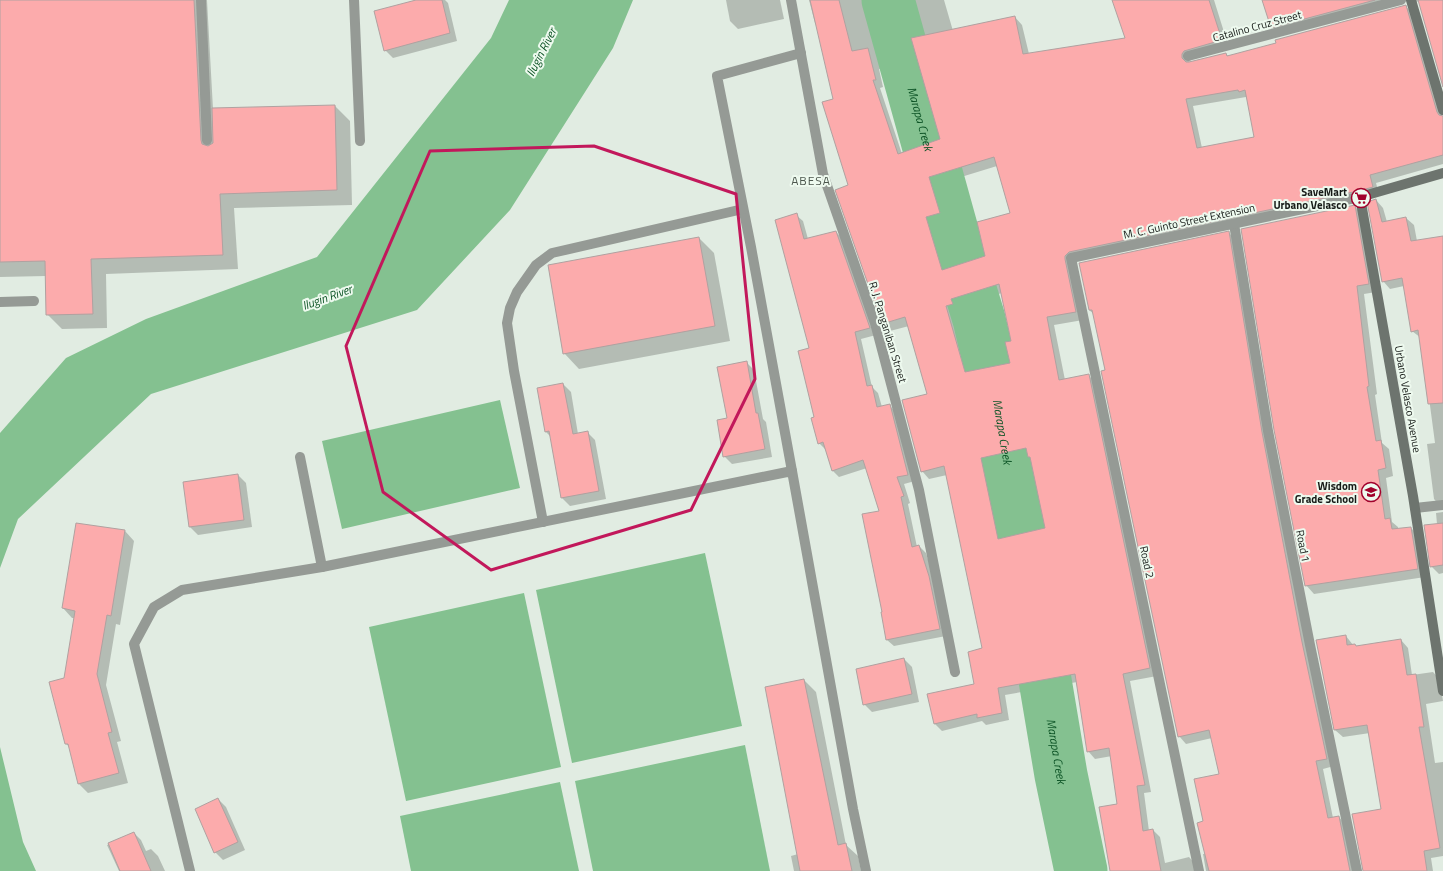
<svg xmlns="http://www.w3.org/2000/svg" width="1443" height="871" font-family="'Titillium Web',sans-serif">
  <rect width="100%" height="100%" fill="#e1ece2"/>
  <g fill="#84c190">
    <path d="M509,0h124l-20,48 -103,162 -93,100 -266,84 -133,125 -18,49v-135l66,-75 80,-39 171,-62 174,-219z"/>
    <path d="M500,400l20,88 -178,41 -20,-88z"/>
    <path d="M705,553l37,173 -170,37 -36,-173z"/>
    <path d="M524,593l37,174 -155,34 -37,-174z"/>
    <path d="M745,745l25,126h-177l-18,-90z"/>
    <path d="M0,747l23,95 13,29h-36z"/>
    <path d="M560,782l19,89h-168l-11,-55z"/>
  </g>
  <g fill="#0003" fill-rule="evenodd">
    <path d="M0,0h207l6,109 122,-3 15,15 2,84 -118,3 4,61 -132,5 1,54 -45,1 -15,-15 -1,-38 -46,1z"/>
    <path d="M420,0h25l3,3 9,38 -64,17 -8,-8z"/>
    <path d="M726,0h54l4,19 -46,10 -8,-8z"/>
    <path d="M809,0h135l9,31 62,-14 7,8 7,29 97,-15 -13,-39h102h-1l15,48 -35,9 -5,5v1l37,-9 3,3 48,-13 128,-38 8,7 30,104v47l-67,19 3,11 -302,65 -5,4 11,57 -29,5 11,55 23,-5 8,8 61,293 -27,5 21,111 -7,1 5,38 4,-1 7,7 5,26 24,-6 7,8 2,6h-85l5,-67 -6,-48 -17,3 -7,-8 -11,-69 -72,13 4,25 -23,5 -4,-4 -40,10 -7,-7 -7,-29 48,-10 7,-36 -36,-174 -18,4 -7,-8 7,-76 -20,-69 -19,5 -7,-7 -34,-138 -15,-87 -17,-73 -2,-3zM918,60l23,80 -39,14 -22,-66 3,-1 -4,-18zM1246,97l2,2 7,38 -53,11 -9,-42zM997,166l15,48 -26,43 -40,13 -13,-45 14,-5 -12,-35zM1002,293l10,49 -1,22 -41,8 -17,-58 7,-3 -2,-5zM1028,456l3,3 15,70 -43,9 -15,-73z"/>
    <path d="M1263,0h180v83l-24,-82 -5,2 -7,-2 -128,33 -7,-7z"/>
    <path d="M1376,200l7,8 4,14 19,-4 8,7 3,16 26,-4v269l-2,1 -7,-8 -7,-55 8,-1 -14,-105 -9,-7 -8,-45 -14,3 -7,-8z"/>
    <path d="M1354,206l9,8 13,78 -12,2 13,100 -2,1 7,48 7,6 4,27 -7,2 6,44 6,5v2l13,-1 8,8 6,41 -111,17 -8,-9z"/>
    <path d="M796,215l7,6 5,18 28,-7 7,7 33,96 -15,4 11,48 6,6 4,14 7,-2 7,7 19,69 -11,3 6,19 -2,1 9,43 2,-1 7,7 10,31 10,52 -52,10 -7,-6 -4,-27 -3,-101 -13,-44 -28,9 -7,-7 -6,-20 -7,-7z"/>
    <path d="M1228,232l8,8 98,526 -11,3 10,49 6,-1 7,8 10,46h-150l-3,-17h3l-1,-32 15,-47 -8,-37 -26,6 -7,-8 -85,-422 -5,-4z"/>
    <path d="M699,238l15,15 16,88 -151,28 -15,-16z"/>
    <path d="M746,362l8,8 9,49 3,3 6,35 -40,7 -8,-8 4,-37z"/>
    <path d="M563,384l8,8 7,42 9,-2 8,8 11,59 -36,7 -8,-8 -11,-61 -5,-5 -7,-43z"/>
    <path d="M238,475l8,8 6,44 -54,8 -8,-8 -6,-45z"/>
    <path d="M1443,512v62v-1l-4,1 -8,-8 6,-42 -1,-11z"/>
    <path d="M77,524l48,7 9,10 -14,84 -4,-1 -10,61 15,56 -4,1 11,41 -40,10 -9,-9 -9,-37 -4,-3 -1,-65 10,-61h-3l-9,-10z"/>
    <path d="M1346,636l7,9 4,2 44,-7 7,8 4,27 21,-3 7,8 3,21 -17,3 9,59 8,-1v94l-12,2 2,13h-65l14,-61 -12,-77 -27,4 -8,-7 -18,-89z"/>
    <path d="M904,659l8,8 7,35 -47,10 -8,-8z"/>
    <path d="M804,680l12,12 30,153 12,11 3,15h-67l-3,-15 7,-2z"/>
    <path d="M218,799l8,8 19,43 -22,10 -8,-8z"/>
    <path d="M134,833l7,7 5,11 5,-2 7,7 7,15h-46l-12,-26z"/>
  </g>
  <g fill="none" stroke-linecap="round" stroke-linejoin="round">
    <path stroke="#84c190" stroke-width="53" id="s1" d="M888,0l65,234 26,85 18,76 64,380 20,96"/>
  </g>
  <g fill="#fcabac" stroke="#b0a1a0" fill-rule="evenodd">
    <path d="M0,0h194l7,140 1,4 6,2 5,-3 -1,-35 123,-3 2,85 -117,4 3,61 -132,4 2,55 -47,1 -1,-54 -45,1z"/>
    <path d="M416,0h26l8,33 -66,18 -10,-40z"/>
    <path d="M810,0h29l13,51 16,-3 8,32h-3l25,74 42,-15 -29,-101 104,-22 8,38 102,-16 -13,-38h97l13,40 -38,11 -2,3v4l4,4h3l37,-9 1,3 49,-13 -1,-3 131,-35 31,107 2,3 4,1v39l-73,20 3,12 -15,4 -289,61 -4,4v3l11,53 -29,5 12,63 30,-6 61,294 -27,6 22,111 -8,1 6,45 10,-2 8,42h-51l-11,-64 18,-3 -8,-56 -22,4 -12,-78 -77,14 4,25 -25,5v-4l-43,10 -7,-30 47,-10 -6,-32 14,-4 -38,-182 -23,6 -19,-72 25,-6 -22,-77 -23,7 -47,-134 13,-5 -26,-83 11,-3zM1238,90l1,2 6,-2 9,47 -57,11 -11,-49zM994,157l16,56 -33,9 8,34 -43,14 -16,-53 14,-4 -11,-36zM999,284l12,57 -6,1 5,21 -45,9 -19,-66 7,-2 -2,-5zM1026,448l2,9h2l15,71 -47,11 -17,-81z"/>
    <path d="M1262,0h113l-104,28z"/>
    <path d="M1418,0h25v87z"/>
    <path d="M1376,199l6,23 24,-5 5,24 32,-5v167l-15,1 -10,-74 -7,2 -9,-54 -20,4 -15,-80z"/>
    <path d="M1355,205l14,79 -12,2 12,100 -2,1 9,54 5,-1 5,28 -8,2 7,49 5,-1 2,11 19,-2 7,42 -113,17 -31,-156 -33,-201z"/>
    <path d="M797,213l7,26 32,-8 33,94 1,3 -15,4 12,54 5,-1 5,22 13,-3 18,71 -11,2 7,19 -3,1 11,50 7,-2 10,31 11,53 -54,11 -5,-28h1l-20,-98 17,-3 -16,-51 -31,11 -9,-29 -5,2 -7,-26 3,-1 -16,-66 11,-3 -34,-128z"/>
    <path d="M1229,231l33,201 40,210 25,117 -11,2 12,57 11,-2 11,55h-141l-12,-48 6,-2 -9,-42 25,-5 -10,-44 -31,7 -77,-366 4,-1 -13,-60h-3l-10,-47z"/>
    <path d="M699,237l16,89 -152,28 -15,-89z"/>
    <path d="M747,361l9,52h2l7,36 -42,8 -6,-37 10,-2 -10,-51z"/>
    <path d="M563,383l10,51 15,-3 11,60 -38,7 -12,-67 -4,1 -8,-44z"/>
    <path d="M238,474l6,46 -55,7 -6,-45z"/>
    <path d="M76,523l49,7 -14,86 -4,-1 -10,59 15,58 -4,1 11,40 -41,11 -10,-40h-3l-16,-62 15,-4 11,-67 -13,-3z"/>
    <path d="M1443,523v42l-13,2 -6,-42z"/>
    <path d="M1346,635l1,10 8,-1 1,2 45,-7 6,36 9,-1 8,53h-5l21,121 -16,3 3,20h-64l-11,-57 29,-5 -14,-84 -33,5 -18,-90z"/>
    <path d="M904,658l8,36 -49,11 -7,-36z"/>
    <path d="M804,679l34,166 8,-2 6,28h-52l-35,-184z"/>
    <path d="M218,798l20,44 -24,11 -19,-44z"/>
    <path d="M134,832l17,39h-31l-12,-28z"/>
  </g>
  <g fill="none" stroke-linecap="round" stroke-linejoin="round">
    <g stroke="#959a95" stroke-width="10">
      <path d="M201,0l6,140"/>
      <path d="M354,0l6,141"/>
      <path d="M0,302l34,-1"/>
      <path d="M300,457l22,110"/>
      <path d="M792,471l-41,-224 -34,-171 84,-23"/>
      <path d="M543,522l-29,-151 -7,-48 3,-15 7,-16 19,-27 16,-12 191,-44"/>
      <path d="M190,871l-56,-227 20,-37 28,-17 140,-23 470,-96 61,338 13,62"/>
    </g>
    <g stroke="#959a95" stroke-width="10">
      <path d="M791,0l32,174 52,149 44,167 36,182"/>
      <path d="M1188,56l213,-56"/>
      <path d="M1234,224l34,207 42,214 47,226"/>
      <path d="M1415,508l28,-3"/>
      <path d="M1199,871l-128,-613 289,-61"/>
    </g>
    <g stroke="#6d746e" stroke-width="10">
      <path d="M1411,0l32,110"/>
      <path d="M1443,173l-83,24 53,299 30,195"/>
    </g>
  </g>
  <path fill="none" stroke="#c2185b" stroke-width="3" stroke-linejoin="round" d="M594,146l142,48 19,185 -64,131 -200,60 -108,-78 -37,-146 84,-195z"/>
  <defs>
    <g id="supermarket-ring" transform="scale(1)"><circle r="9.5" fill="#eefaef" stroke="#a1012b" stroke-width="1.5"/><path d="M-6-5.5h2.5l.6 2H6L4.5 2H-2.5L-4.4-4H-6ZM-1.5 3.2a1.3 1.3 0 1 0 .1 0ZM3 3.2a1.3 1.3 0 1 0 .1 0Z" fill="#a1012b"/></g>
    <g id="school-ring" transform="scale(1)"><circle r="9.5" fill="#eefaef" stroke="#a1012b" stroke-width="1.5"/><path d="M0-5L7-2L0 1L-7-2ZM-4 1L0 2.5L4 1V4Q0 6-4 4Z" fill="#a1012b"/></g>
  </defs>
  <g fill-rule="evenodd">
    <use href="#supermarket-ring" x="1361" y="198"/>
    <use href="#school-ring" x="1371" y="492"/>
  </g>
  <g text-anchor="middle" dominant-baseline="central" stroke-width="4" stroke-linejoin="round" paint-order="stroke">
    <g font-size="11" fill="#161a17" stroke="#eefaef">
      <text transform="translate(1257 26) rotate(-15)">Catalino Cruz Street</text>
      <text transform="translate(1189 221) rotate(-12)">M. C. Guinto Street Extension</text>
      <text transform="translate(888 332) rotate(73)">R. J. Panganiban Street</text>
      <text transform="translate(1408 399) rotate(80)">Urbano Velasco Avenue</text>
      <text transform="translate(1303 546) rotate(79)">Road 1</text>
      <text transform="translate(1147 562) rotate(78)">Road 2</text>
    </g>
    <g font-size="11" font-weight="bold" fill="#161a17" stroke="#eefaef" text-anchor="end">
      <text x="1347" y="192">SaveMart<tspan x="1347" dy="13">Urbano Velasco</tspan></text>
      <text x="1357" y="486">Wisdom<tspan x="1357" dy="13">Grade School</tspan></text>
    </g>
    <g font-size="12" font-style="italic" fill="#0c5325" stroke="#eefaef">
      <text transform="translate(541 52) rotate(-63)">Ilugin River</text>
      <text stroke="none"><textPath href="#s1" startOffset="123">Marapa Creek</textPath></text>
      <text transform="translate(327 297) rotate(-20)">Ilugin River</text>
      <text stroke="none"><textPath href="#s1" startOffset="447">Marapa Creek</textPath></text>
      <text stroke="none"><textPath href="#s1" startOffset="771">Marapa Creek</textPath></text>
    </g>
    <g font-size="12" letter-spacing="1" fill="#4c564d" stroke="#eefaef">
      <text x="811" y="180">ABESA</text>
    </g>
  </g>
</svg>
